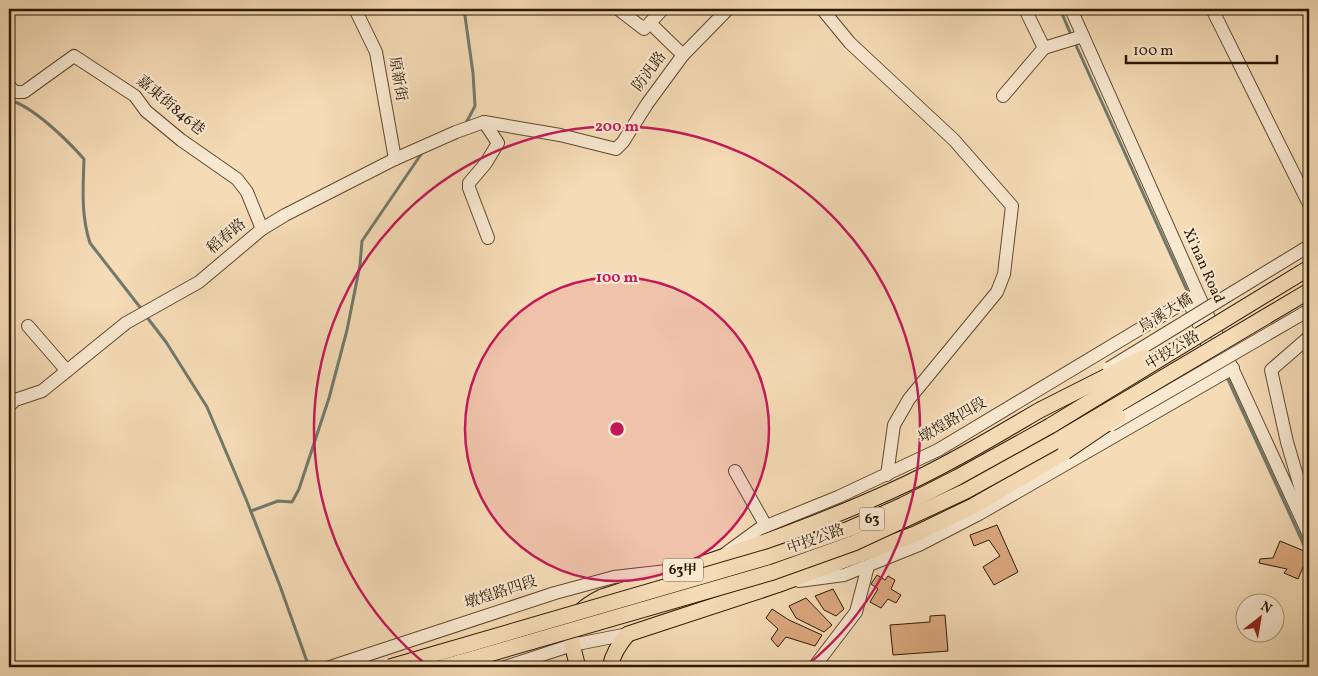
<svg xmlns="http://www.w3.org/2000/svg" width="1318" height="676" font-family="Vollkorn,'Noto Serif TC',serif">
  <rect width="100%" height="100%" fill="#f5dbb6"/>
  <filter id="stains"><feTurbulence type="fractalNoise" baseFrequency=".004" numOctaves="4"/><feColorMatrix values="0 0 0 0 .2 0 0 0 0 .09 0 0 0 0 .02 0 0 0 .5 -.17"/></filter>
  <radialGradient id="worn" r=".72"><stop offset=".6" stop-color="#630" stop-opacity="0"/><stop offset="1" stop-color="#630" stop-opacity=".3"/></radialGradient>
  <g fill="none" stroke-linecap="round" stroke-linejoin="round">
    <g stroke="#70796c" stroke-width="3">
      <path d="M464,9l9,64 2,33 -10,19"/>
      <path d="M1060,9l12,28"/>
      <path d="M1075,43l115,254"/>
      <path d="M9,100c24,6 59,41 75,59 -1,29 -3,57 6,84l53,68"/>
      <path d="M146,316l20,26 41,65 39,92 34,87 29,81"/>
      <path d="M1226,375l83,181"/>
      <path d="M251,511l27,-10 14,1 7,-13 30,-91 18,-68 13,-65 2,-24 62,-91"/>
    </g>
  </g>
  <g fill="#dca87f" stroke="#2c1802">
    <path d="M997,525l21,47 -24,13 -11,-18 17,-11 -11,-16 -15,6 -4,-11z"/>
    <path d="M1280,541l29,12 -11,26 -14,-6 3,-4 -28,-6 1,-4 13,-1z"/>
    <path d="M877,575l8,5 3,-4 7,4 -4,9 10,6 -5,8 -8,-4 -7,9 -11,-6 8,-13 -7,-5z"/>
    <path d="M833,589l11,20 -8,7 -12,-6 -9,-14z"/>
    <path d="M806,598l26,27 -8,7 -28,-14 -7,-12z"/>
    <path d="M772,609l17,11 33,15 -7,11 -29,-9 -8,10 -7,-8 7,-10 -12,-11z"/>
    <path d="M945,615l3,36 -55,4 -3,-30 40,-3v-6z"/>
  </g>
  <g fill="none" stroke-linecap="round" stroke-linejoin="round">
    <g stroke="#5e492f" stroke-width="14">
      <g id="minor">
        <path d="M355,9l21,43 19,107"/>
        <path d="M618,9l26,20 19,-20"/>
        <path d="M822,9l28,34 104,97 58,66 -8,68 -7,18 -88,107 -15,26 -7,50"/>
        <path d="M1025,9l19,39 39,-12"/>
        <path d="M1071,9l127,285 111,241"/>
        <path d="M1212,9l97,195"/>
        <path d="M650,23l33,32"/>
        <path d="M9,86l6,6h9l50,-36 61,40 11,15 35,29 56,39 10,13 15,37"/>
        <path d="M1003,96l41,-48"/>
        <path d="M484,122l14,21 -12,20 -17,20v5l19,50"/>
        <path d="M1188,300l26,59"/>
        <path d="M28,326l39,45"/>
        <path d="M9,406l6,-6 27,-9 84,-68 73,-41 63,-53 23,-14 110,-56 61,-27 28,-10 76,13 56,14 7,-7 24,-38 36,-49 45,-46"/>
        <path d="M735,471l31,55"/>
        <path d="M1300,515l2,-22 -15,-51 -16,-72 38,-33"/>
        <path d="M726,553l33,-24 79,-32 100,-47 260,-156"/>
        <path d="M799,581l45,-6 75,-30 60,-31 254,-146"/>
        <path d="M330,667l225,-74 59,-16 53,-6"/>
        <path d="M505,667l67,-22 56,-11"/>
        <path d="M814,667l42,-55 12,-46"/>
      </g>
    </g>
    <g stroke="#2c1802" stroke-width="17">
      <g id="major">
        <path d="M578,667c-10,-35 -13,-52 24,-70 98,-32 197,-64 291,-107 51,-23 99,-52 147,-80"/>
        <path d="M610,667c3,-14 9,-23 18,-33l149,-49 138,-51 58,-28 92,-54"/>
      </g>
    </g>
    <use href="#minor" stroke="#f8e8d0" stroke-width="12"/>
    <use href="#major" stroke="#f5dbb6" stroke-width="15"/>
    <g stroke="#5e492f" stroke-width="14" stroke-linecap="butt">
      <g id="minor-bridge">
        <path d="M1109,368l200,-122"/>
        <path d="M1111,425l198,-115"/>
      </g>
    </g>
    <g stroke="#2c1802" stroke-width="17" stroke-linecap="butt">
      <g id="major-bridge">
        <path d="M1040,410l105,-53"/>
        <path d="M1065,452l53,-36"/>
        <path d="M390,667l378,-110 81,-28 54,-24 55,-28 92,-51 259,-158"/>
        <path d="M444,667l329,-95 81,-29 112,-52 92,-51 251,-149"/>
      </g>
    </g>
    <use href="#minor-bridge" stroke="#f8e8d0" stroke-width="12"/>
    <use href="#major-bridge" stroke="#f5dbb6" stroke-width="15"/>
  </g>
  <circle cx="617" cy="429" r="152" fill="#c2185b" fill-opacity=".12"/>
  <g fill="none" stroke="#c2185b" stroke-width="2.5">
    <circle cx="617" cy="429" r="152"/>
    <path d="M428 666A303 303 0 1 1 806 666"/>
  </g>
  <g text-anchor="middle" dominant-baseline="central" stroke-width="4.5" stroke-linejoin="round" paint-order="stroke">
    <g fill="#f8e8d0" stroke="#695640" stroke-width="1">
      <rect x="859.5" y="507.5" width="25" height="23" rx="4"/>
      <rect x="663" y="558.5" width="40" height="23" rx="4"/>
    </g>
    <g font-size="14" font-weight="bold" fill="#2c1802">
      <text x="872" y="519">63</text>
      <text x="683" y="570">63甲</text>
    </g>
    <g font-size="15" fill="#2c1802" stroke="#f8e8d0">
      <text transform="translate(650 72) rotate(-53)">防汎路</text>
      <text transform="translate(397 79) rotate(80)">原新街</text>
      <text transform="translate(170 106) rotate(40)">嘉東街846巷</text>
      <text transform="translate(227 237) rotate(-40)">稻春路</text>
      <text transform="translate(1203 266) rotate(66)">Xi'nan Road</text>
      <text transform="translate(1166 314) rotate(-31)">烏溪大橋</text>
      <text transform="translate(1173 351) rotate(-31)">中投公路</text>
      <text transform="translate(953 421) rotate(-30)">墩煌路四段</text>
      <text transform="translate(816 540) rotate(-20)">中投公路</text>
      <text transform="translate(501 593) rotate(-18)">墩煌路四段</text>
    </g>
  </g>
  <circle cx="617" cy="429" r="8" fill="#c2185b" stroke="#f8e8d0" stroke-width="2.5"/>
  <g font-size="15" text-anchor="middle" font-weight="bold" fill="#c2185b" stroke="#f8e8d0" stroke-width="4.5" stroke-linejoin="round" paint-order="stroke">
    <text x="617" y="131">200 m</text>
    <text x="617" y="282">100 m</text>
  </g>
  <rect width="1318" height="676" fill="none" stroke="#f5dbb6" stroke-width="30"/>
  <rect x="10" y="10" width="1298" height="656" fill="none" stroke="#2c1802" stroke-width="2.5"/>
  <rect x="15" y="15" width="1288" height="646" fill="none" stroke="#2c1802"/>
  <g transform="translate(1260 618) rotate(31)"><circle r="24" fill="#f8e8d0" stroke="#a6957e"/>
  <path d="M0-4L9 19L0 12L-9 19Z" fill="#8f2418"/>
  <text y="-8" font-size="14" font-weight="bold" text-anchor="middle" fill="#2c1802">N</text>
  </g>
  <path d="M1126 55v8h151v-8" fill="none" stroke="#2c1802" stroke-width="2.5"/>
  <text x="1133" y="55" font-size="15" fill="#2c1802" stroke="#f8e8d0" stroke-width="4" paint-order="stroke">100 m</text>
  <rect width="100%" height="100%" filter="url(#stains)"/>
  <rect width="100%" height="100%" fill="url(#worn)"/>
</svg>
